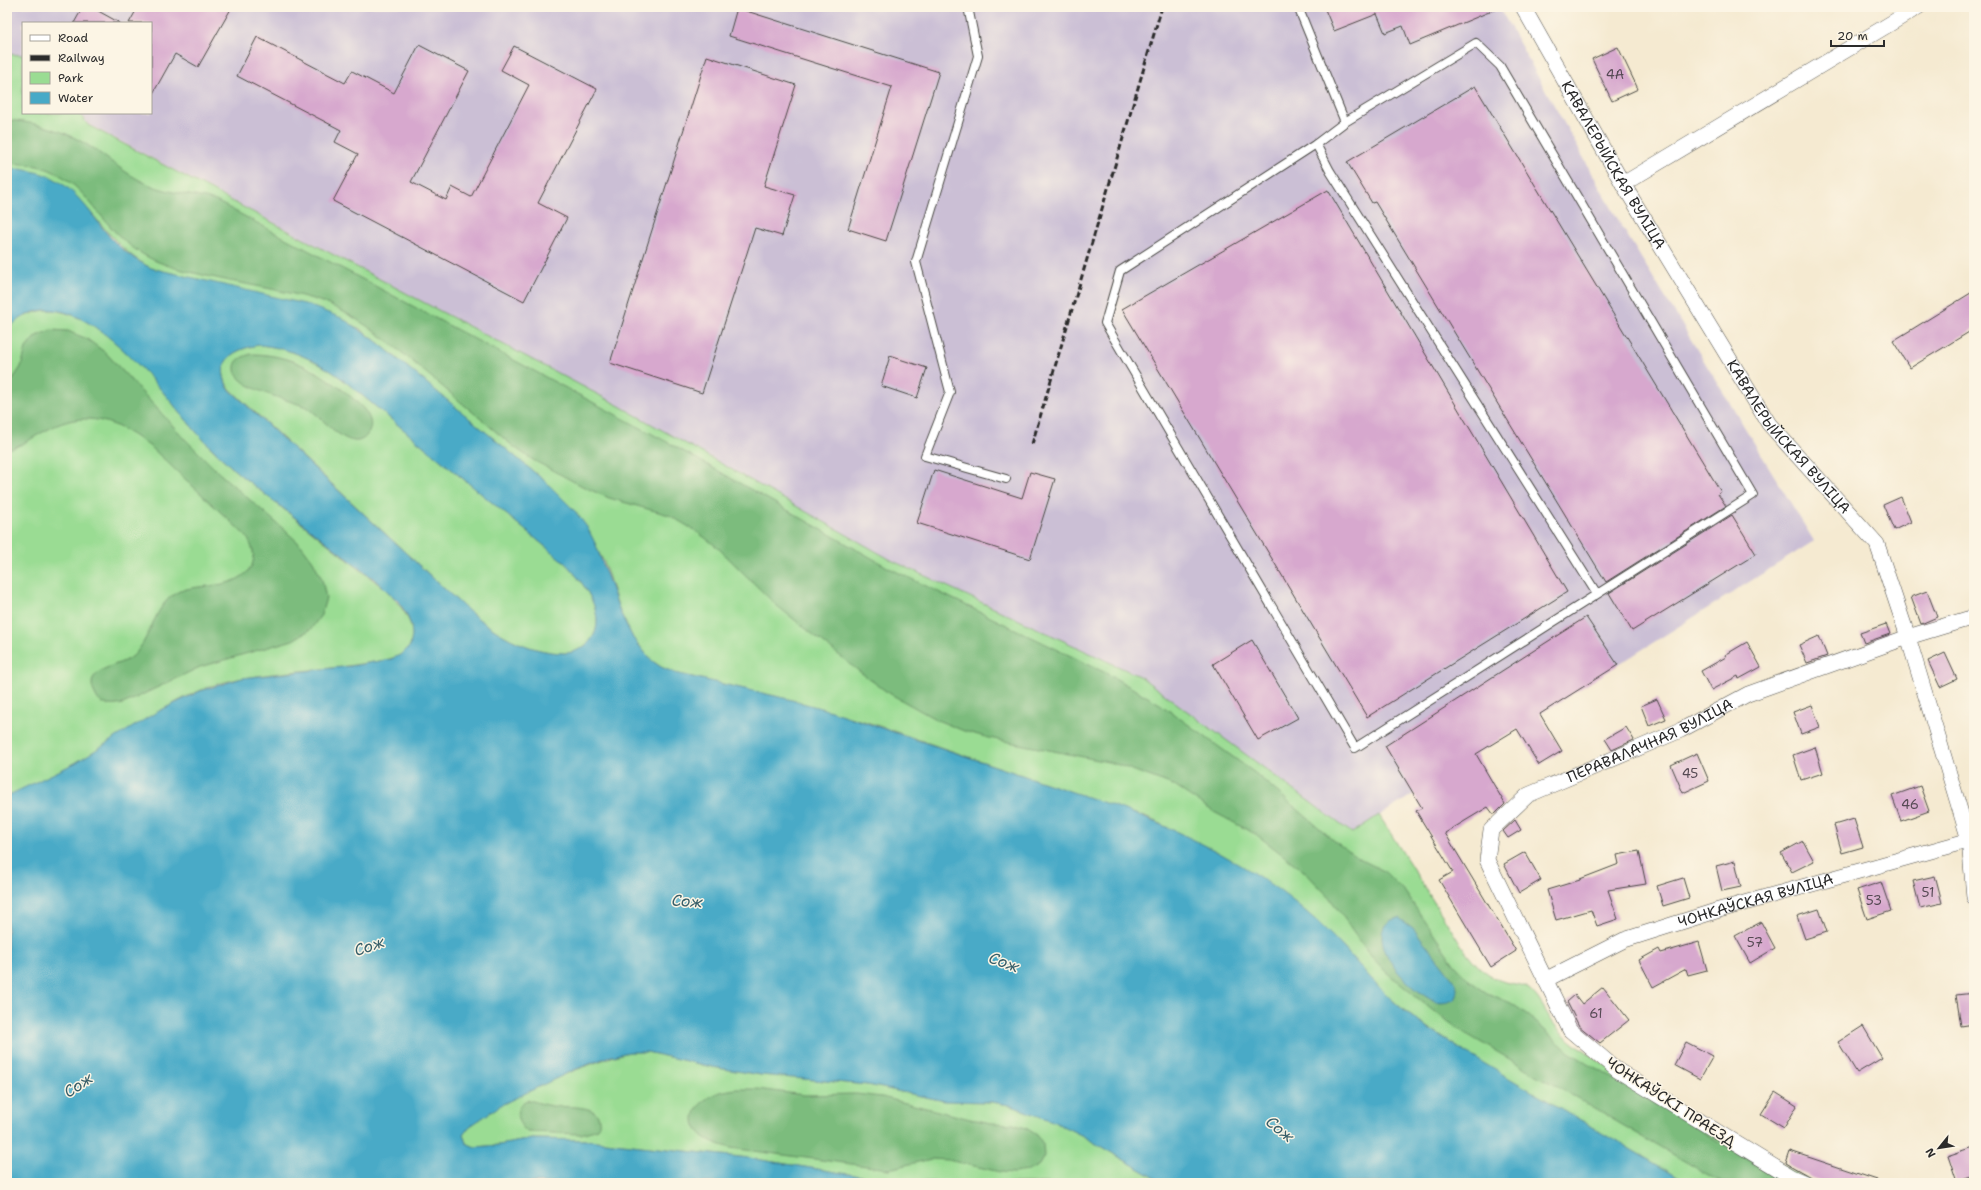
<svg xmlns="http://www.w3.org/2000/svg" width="1981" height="1190" font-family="'Shantell Sans',sans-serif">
  <rect width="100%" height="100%" fill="#fcf5e5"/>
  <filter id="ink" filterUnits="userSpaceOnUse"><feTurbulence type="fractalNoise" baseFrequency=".025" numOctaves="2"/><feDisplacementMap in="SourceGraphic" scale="8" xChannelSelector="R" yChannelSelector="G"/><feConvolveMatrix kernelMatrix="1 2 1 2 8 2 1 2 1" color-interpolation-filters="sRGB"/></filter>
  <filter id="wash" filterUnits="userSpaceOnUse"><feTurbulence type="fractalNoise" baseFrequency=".012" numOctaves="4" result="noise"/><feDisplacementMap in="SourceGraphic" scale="16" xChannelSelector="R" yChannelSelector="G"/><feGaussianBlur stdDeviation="0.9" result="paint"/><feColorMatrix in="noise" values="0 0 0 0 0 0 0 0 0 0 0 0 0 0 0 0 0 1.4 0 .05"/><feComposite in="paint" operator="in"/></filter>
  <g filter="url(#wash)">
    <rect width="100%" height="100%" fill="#f5ead1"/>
    <path fill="#cbbfd5" d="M7,7h1492l125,223 190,311 -462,292 -211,-156 -248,-116 -277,-157 -528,-280 -9,-11h72v-90h-128v32l-16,-1z"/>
    <g fill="#9adc93" stroke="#62845f">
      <path d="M7,54l16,1v58h56l9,12 528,279 277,157 248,116 211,156 27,-18 82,130c10,13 21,29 38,35 8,4 19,3 27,7 13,8 19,25 28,37 14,17 32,28 50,41l209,118h-125l-217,-127 -55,-36 -31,-26 -45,-50 -38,-35 -53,-38 -31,-19 -68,-33 -277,-95 -85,-25 -113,-26 -14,-6 -10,-7 -18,-22 -13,-26 -16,-50 -29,-51 -29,-29 -170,-141 -17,-13 -208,-60c-59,-31 -67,-99 -144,-98z"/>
      <path d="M45,310c61,-1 118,85 155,126 12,14 26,26 39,38l147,116c15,15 41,46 16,64 -10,6 -24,7 -35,9 -41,7 -82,8 -123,15 -55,8 -99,44 -145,72 -30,17 -61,32 -92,46v-466c9,-12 24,-17 38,-20z"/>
      <path d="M259,345c31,3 57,15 82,33l223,184c18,18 49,58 23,82 -6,5 -14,9 -22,9 -39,0 -73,-22 -101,-46l-236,-220c-14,-27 6,-38 31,-42z"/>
      <path d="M629,1052h18l65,15 49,8 107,10 77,16 47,1 17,3 44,16 28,14 83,48h-213l-49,-2 -24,-2 -129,-21 -163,-18 -54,-1 -33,6 -24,2 -9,-4 -3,-8c13,-29 133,-75 166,-83z"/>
    </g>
    <g fill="#7bbc7d" stroke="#537454">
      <path d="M7,120c23,2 47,7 68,18 27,13 47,36 75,47 21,9 44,9 66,16l453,242 222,126 215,104 54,31 95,69 82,70 23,16 24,12 21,21 49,72 16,17 17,12 24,10 17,12 41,37 219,131h-66l-259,-151 -31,-22 -46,-38 -16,-17 -41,-58 -24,-25 -48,-37 -43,-23 -41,-27 -60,-22 -124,-25 -25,-7 -27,-11 -50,-28 -27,-20 -84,-67 -59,-58 -21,-16 -27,-16 -60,-17 -25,-11 -51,-27 -19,-13c-28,-24 -56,-47 -83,-70 -36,-30 -73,-64 -118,-78 -35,-10 -71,-15 -106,-23 -21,-5 -44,-10 -63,-21 -54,-31 -59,-96 -137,-91z"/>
      <path d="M51,330l17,1 19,8 19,14 80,87 33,33 60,52 22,20 12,16 9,18 4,19 -5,17 -10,14 -18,11 -93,27 -77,37c-10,2 -22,3 -27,-8 -17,-29 25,-29 37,-40 19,-18 21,-54 47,-65 22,-8 52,-1 69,-21 9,-11 3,-25 -3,-34l-94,-88c-35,-26 -65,-41 -107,-17 -12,6 -24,16 -38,18v-61l14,-21 5,-19 10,-12z"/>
      <path d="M251,354c39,0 68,17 98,41 10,9 27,22 20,37 -2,4 -6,8 -11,9 -17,2 -37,-25 -50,-33 -15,-8 -77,-19 -73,-42 2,-8 8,-9 16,-12z"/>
      <path d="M736,1089h21l47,6 52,-1 26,3 88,22 22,4 21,1 13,4 11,7 6,9 1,12 -5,9 -11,6 -14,2 -14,-1 -52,-12 -17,-1 -42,10 -158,-21c-10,-3 -21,-6 -29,-13 -17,-15 -4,-34 13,-41 6,-3 15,-4 21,-5z"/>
      <path d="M527,1100c9,1 16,5 25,6 16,2 55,-4 46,23l-17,5 -53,-2c-12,-8 -16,-25 -1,-32z"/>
    </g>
    <g fill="#48aac7" stroke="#3a6a79" fill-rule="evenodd">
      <path d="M20,169c12,2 22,4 33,9 24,12 40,39 57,59 12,13 25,23 41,31l154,36 37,14 34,23 170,141 29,29 12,16 9,18 24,67 13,26 18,22 10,7 14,6 113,26 43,12 283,95c75,28 151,65 209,121 32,30 57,67 93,93 35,25 73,46 110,68 54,32 108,63 162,95h-524l-83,-48 -29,-14 -43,-16 -17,-3 -47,-1 -77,-16 -107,-10 -49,-8 -65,-15h-18l-21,5 -34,13 -73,35 -32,22 -6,8 3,8 9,4 24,-2 33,-6 54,1 163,18 130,21 72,4h-944v-387l68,-33 80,-50 45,-22 42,-13 109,-12 40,-7 11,-5 8,-8 2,-10 -1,-11 -5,-12 -8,-12 -24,-22 -135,-105c-14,-13 -28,-26 -41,-40 -33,-38 -111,-147 -169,-120 -8,4 -16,9 -22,16v-160zM259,345c31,3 57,15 82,33l223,184c18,18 49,58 23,82 -6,5 -14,9 -22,9 -39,0 -73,-22 -101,-46l-236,-219c-14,-28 6,-39 31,-43z"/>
      <path d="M1399,918l14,10 41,52c4,8 4,12 0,20 -6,2 -11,4 -18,2 -13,-5 -37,-26 -44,-38 -10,-15 -19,-42 7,-46z"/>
    </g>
    <g id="blocks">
      <g fill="#d7a8ce">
        <path d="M83,7h8l29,16h-46z"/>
        <path d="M138,7h94l-34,60 -23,-13 -24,43v-74h-22z"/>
        <path d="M1324,7h177l-91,38 -7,-19 -18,7 -8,-19 -43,17z"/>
        <path d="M737,8l202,64 -53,169 -38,-12 44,-142 -163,-51z"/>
        <path d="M257,37l88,46 7,-12 42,22 25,-48 50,26 -58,111 35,18 6,-13 19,10 58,-112 -28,-15 13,-24 83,43 -59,114 29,15 -43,83 -191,-100 25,-47 -23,-12 6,-12 -104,-54z"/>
        <path d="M1618,47l20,42 -26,12 -20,-42z"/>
        <path d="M707,56l89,29 -32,101 31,9 -13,41 -27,-8 -53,165 -92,-30z"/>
        <path d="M1475,86l246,406 -3,2 8,12 -120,76 -231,-380 -3,1 -25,-41z"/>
        <path d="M1328,190l239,402 -200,125 -245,-408z"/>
        <path d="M1974,291v38l-64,39 -17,-27z"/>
        <path d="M890,356l37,12 -10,30 -36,-12z"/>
        <path d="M934,470l88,28 8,-26 25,7 -25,80 -113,-36z"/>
        <path d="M1901,497l10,25 -17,8 -11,-25z"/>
        <path d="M1732,515l24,39 -124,77 -23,-38z"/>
        <path d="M1927,591l10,26 -16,7 -10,-27z"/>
        <path d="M1586,617l32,48 -78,49 22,37 -23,14 -22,-36 -41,25 29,50 -11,11 -6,-8 -43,26 71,118 -25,16 -52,-87 14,-8 -37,-61 6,-3 -37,-62z"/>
        <path d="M1886,624l4,10 -26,9 -4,-10z"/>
        <path d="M1819,636l8,20 -20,7 -8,-18z"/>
        <path d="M1252,640l46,78 -40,22 -45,-76z"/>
        <path d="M1747,642l14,25 -22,12 -1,-3 -27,14 -10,-19 25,-14 -1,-2z"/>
        <path d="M1945,653l12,26 -17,8 -12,-26z"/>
        <path d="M1657,699l9,20 -17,7 -8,-20z"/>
        <path d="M1812,705l8,22 -19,7 -8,-22z"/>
        <path d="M1626,727l8,13 -22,10 -7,-11z"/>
        <path d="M1815,747l8,26 -22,7 -8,-25z"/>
        <path d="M1697,753l12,28 -26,12 -12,-28z"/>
        <path d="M1920,786l9,25 -28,10 -9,-25z"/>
        <path d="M1854,819l9,28 -21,6 -8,-28z"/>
        <path d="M1515,820l6,10 -13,8 -5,-7z"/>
        <path d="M1803,841l11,20 -22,11 -11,-19z"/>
        <path d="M1639,851l7,33 -38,6 10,29 -21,7 -6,-16 -35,10 -9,-30 33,-10v-1l39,-15 -2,-9z"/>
        <path d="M1525,852l16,28 -22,13 -15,-29z"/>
        <path d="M1735,861l6,26 -19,4 -6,-25z"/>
        <path d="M1935,876l7,27 -22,5 -7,-27z"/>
        <path d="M1683,878l6,20 -26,8 -6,-20z"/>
        <path d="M1881,882l10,29 -24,8 -10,-29z"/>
        <path d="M1819,909l8,23 -22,7 -8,-23z"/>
        <path d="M1761,922l14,26 -25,15 -15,-27z"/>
        <path d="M1699,942l8,28 -19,5 -2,-6 -33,18 -14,-27 20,-11 2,4z"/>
        <path d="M1603,987l26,33 -29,23 -21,-17 -12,-24 8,-7 7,9z"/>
        <path d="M1974,993v31l-13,2 -5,-31z"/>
        <path d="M1863,1026l19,32 -25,15 -19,-31z"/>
        <path d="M1686,1042l27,14 -13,23 -26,-14z"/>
        <path d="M1775,1092l22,14 -13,22 -23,-14z"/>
        <path d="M1974,1147v30l-18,6 -9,-27z"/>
        <path d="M1790,1151l87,29v3h-49l-16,-5 -26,-15z"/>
      </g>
    </g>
  </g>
  <g filter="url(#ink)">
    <use href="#blocks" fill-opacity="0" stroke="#494844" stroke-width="1"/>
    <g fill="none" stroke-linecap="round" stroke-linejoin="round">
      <g stroke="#494844" stroke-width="10">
        <g id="service">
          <path d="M968,7l10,49 -62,206 34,130 -25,64 81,23"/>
          <path d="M1298,7l47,115 131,-79 24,23 253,429 -398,253 -250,-425 15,-52 196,-127 14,27 267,423"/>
          <path d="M1316,144l29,-22"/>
        </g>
      </g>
      <g stroke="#494844" stroke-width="16">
        <g id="minor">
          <path id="s1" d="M1523,7l100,177 146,240 108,120 31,93 61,203 5,57"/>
          <path d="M1623,184l295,-177"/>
          <path id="s2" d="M1545,980l79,-40 95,-30 255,-71"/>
          <path id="s3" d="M1805,1183l-14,-6 -174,-107 -47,-40 -83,-170 4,-30 37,-35 153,-65 67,-36 160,-57 66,-20"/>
        </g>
      </g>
      <use href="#service" stroke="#fff" stroke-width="8"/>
      <use href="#minor" stroke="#fff" stroke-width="15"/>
      <path stroke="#2b2b2b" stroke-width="3" stroke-dasharray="6 3" stroke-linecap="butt" d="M1032,444l130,-437"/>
    </g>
  </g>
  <g text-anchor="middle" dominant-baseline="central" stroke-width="3" stroke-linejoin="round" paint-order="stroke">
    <g font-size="13" fill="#564a54">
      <text x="1615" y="74">4А</text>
      <text x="1690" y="773">45</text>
      <text x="1910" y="804">46</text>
      <text x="1928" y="892">51</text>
      <text x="1874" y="900">53</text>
      <text x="1755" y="942">57</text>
      <text x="1596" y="1013">61</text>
    </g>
    <g font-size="15" fill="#2b2b2b" stroke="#fcf5e5">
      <text stroke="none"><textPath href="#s1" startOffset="182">КАВАЛЕРЫЙСКАЯ ВУЛІЦА</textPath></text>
      <text stroke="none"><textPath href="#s1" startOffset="506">КАВАЛЕРЫЙСКАЯ ВУЛІЦА</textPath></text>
      <text stroke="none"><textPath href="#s3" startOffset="685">ПЕРАВАЛАЧНАЯ ВУЛІЦА</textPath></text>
      <text stroke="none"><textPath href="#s2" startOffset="226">ЧОНКАЎСКАЯ ВУЛІЦА</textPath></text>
      <text transform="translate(1671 1102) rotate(33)">ЧОНКАЎСКІ ПРАЕЗД</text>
    </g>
    <g font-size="16" font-style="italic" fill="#375e69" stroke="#fcf5e5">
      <text transform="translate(687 901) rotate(4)">Сож</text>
      <text transform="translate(369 946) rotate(-19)">Сож</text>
      <text transform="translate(1004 962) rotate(20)">Сож</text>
      <text transform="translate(78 1085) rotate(-34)">Сож</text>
      <text transform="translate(1280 1129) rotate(39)">Сож</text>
    </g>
  </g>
  <rect width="1981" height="1190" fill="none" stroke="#fcf5e5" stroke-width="24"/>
  <rect x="22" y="22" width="130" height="92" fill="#fcf5e5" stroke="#a8a49b"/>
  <rect x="30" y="35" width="20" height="6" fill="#ffffff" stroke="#a8a49b"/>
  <text x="58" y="42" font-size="12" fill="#2b2b2b">Road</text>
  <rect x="30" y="55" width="20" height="6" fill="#2b2b2b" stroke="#a8a49b"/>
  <text x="58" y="62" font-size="12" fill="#2b2b2b">Railway</text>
  <rect x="30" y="72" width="20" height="12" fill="#9adc93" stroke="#a8a49b"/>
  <text x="58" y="82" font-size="12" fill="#2b2b2b">Park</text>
  <rect x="30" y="92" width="20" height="12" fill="#48aac7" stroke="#a8a49b"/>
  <text x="58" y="102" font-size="12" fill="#2b2b2b">Water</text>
  <g transform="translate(1939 1148) rotate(240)" stroke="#fcf5e5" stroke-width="3" paint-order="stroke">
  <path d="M0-3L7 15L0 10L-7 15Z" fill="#2b2b2b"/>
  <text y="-6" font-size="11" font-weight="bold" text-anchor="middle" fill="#2b2b2b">N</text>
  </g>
  <path d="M1831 40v6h53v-6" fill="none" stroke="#2b2b2b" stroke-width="2"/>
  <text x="1837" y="40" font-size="12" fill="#2b2b2b" stroke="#fcf5e5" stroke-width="3" paint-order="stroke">20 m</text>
</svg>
